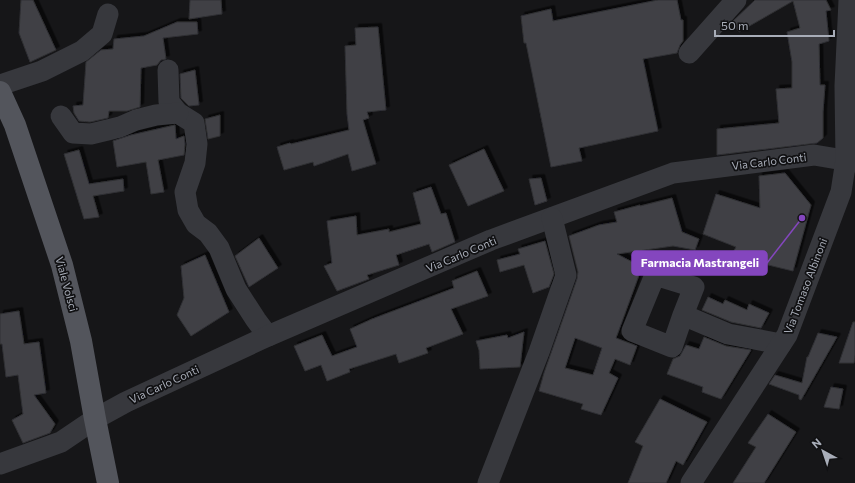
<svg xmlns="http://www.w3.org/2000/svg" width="855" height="483" font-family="Commissioner,sans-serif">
  <defs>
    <filter id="shadow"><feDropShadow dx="3.5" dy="-3.5" stdDeviation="0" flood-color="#0009"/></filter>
  </defs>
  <rect width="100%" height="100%" fill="#161618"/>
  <g fill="#404145" stroke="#303034" fill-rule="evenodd" filter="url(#shadow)">
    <path d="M21,0h12l23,50 -26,12 -11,-29z"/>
    <path d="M190,0h31l1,14 -33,5z"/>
    <path d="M658,0h19l4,20h2v21l-3,4 -3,8 -34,6 15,72 -79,17 3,13 -31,6 -25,-124h-2l-3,-27 30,-7 2,12z"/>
    <path d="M755,0h71l5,10 -5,1 3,30 -10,3 1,41h5l-2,27v26l-6,5 -100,12v-26l62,-6 -3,-34 16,-1v-26l-5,-30 13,-4 -7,-27 -54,31 -7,-10z"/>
    <path d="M177,22h20l1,12 -35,4 3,21 -5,1 -4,5 -16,3 -1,39 -13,4h-18l-1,7 -18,4 -11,-1 -5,-8 -1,-7 10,-1 3,-43 15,-12 12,-1 1,-10 30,-3z"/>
    <path d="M378,27l8,83 -19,2 2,6 -6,2 13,44 -24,7 -4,-17 -34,12 -1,-4 -29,8 -7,-23 13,-4 1,1 58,-14 -2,-16 -2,-68 11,-1 -1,-17z"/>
    <path d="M195,70l4,35 -10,1 -8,-8 -1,-24z"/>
    <path d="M220,115v21l-12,3 -3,-20z"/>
    <path d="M175,125l1,14 8,-3 1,8 -1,11 -26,5 6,32 -13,2 -5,-32 -29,5 -4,-26 18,-6z"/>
    <path d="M484,149l20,42 -36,15 -19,-41z"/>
    <path d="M79,150l10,34 34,-5 1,12 -31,5 6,21 -15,2 -20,-65z"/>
    <path d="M785,173l26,32 -18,66 -33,-8 -1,3 -28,-10 5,-9 -33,-13 13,-40 44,14 -1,-32z"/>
    <path d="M541,178l6,23 -12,4 -6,-26z"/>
    <path d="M431,187l10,27 5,-1 9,29 -23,10 -3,-8 -33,11 3,10 -32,10 2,4 -32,12 -13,-25 8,-3 -5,-42 29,-5 1,19 32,-6v3l32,-8 -8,-31z"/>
    <path d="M672,198l10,34 17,7 -4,11 -22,-4 -56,8 25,13 -26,71 21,8 -7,19 -15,-6 -6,14 9,5 -17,37 -20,-6 2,-5 -44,-13 5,-18 33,-94 1,-7 -9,-36 30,-11 18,-3 -3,-10 26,-7v1zM575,338l27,10 -9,27 -28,-7z"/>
    <path d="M259,238l19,30 -29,19 -14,-31z"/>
    <path d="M545,241l9,33 -5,13 -16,6 -9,-28 -24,7 -3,-12 23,-6 -2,-5z"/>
    <path d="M205,255l24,57 -38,24 -14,-21 7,-17 -3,-32z"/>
    <path d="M477,271l11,25 -37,13 12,25 -37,14 2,5 -29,10 -3,-9 -47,15 1,3 -23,9 -6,-16 -16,6 -11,-25 28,-11 10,21 25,-9 -7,-18 22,-10 82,-31 -2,-7z"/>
    <path d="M708,297l15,7 2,-4 22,10 2,-6 20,9 -8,15 -30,-6 -29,-12z"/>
    <path d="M19,311l5,33 15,-2 7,51 -12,2 21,29 -5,9 -27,10 -11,-23 11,-6 -5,-39 -12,2 -4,-33h-2v-30z"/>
    <path d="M853,322h2v33l-1,8h-15z"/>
    <path d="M524,332l-4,35 -40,2 -1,-19 -3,-9 31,-6 1,3z"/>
    <path d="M818,333l19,4 -36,63 -2,-1v-4l-30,-11 6,-9 27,8 5,-26h1z"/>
    <path d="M704,337l22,9 25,4 -30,49 -19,-7 1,-5 -36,-13 6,-15 7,-3 6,-11 13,4z"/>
    <path d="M831,387l12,2 -4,20 -15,-2z"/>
    <path d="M660,399l47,23 -24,43 -7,-4 -10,22h-38l15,-37 -8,-4z"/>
    <path d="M768,414l28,18 -32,51h-31l23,-36 -8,-4z"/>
  </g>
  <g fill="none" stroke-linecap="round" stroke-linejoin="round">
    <g stroke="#37383d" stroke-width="21">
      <path d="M689,53l47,-53"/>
      <path d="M168,70l1,32 9,11 16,10 3,21 -2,19 -10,29 3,18 8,14 12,9 11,15 17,41 20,31 12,16"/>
      <path d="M0,85l42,-14 40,-20 20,-17 6,-20"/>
      <path d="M61,116l12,17 18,1 29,-7 16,-7 20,-5 22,-2"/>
      <path d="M683,315l11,-28 -39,-12 -23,56 40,16 11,-32 45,19 53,10"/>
      <path d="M0,464l61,-22 34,-23 31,-17 142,-66 223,-96 182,-67 141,-18 41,7"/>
      <path d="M488,483l51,-131 27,-77 -14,-57"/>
      <path d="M691,483l96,-148 54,-143 5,-32 -1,-74 4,-86"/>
    </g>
    <path stroke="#53555c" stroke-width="22" d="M0,92l15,33 47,140 19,76 14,78 13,64"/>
  </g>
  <g text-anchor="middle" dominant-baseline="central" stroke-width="3.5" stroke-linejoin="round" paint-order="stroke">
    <g font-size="11" fill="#a8adb8" stroke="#111113">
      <text transform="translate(769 161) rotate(-7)">Via Carlo Conti</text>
      <text transform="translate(461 254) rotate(-23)">Via Carlo Conti</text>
      <text transform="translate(67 284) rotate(75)">Viale Volsci</text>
      <text transform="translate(805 286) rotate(-69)">Via Tomaso Albinoni</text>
      <text transform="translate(164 384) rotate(-25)">Via Carlo Conti</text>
    </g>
  </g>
  <path fill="none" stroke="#8446be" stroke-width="1.5" d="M802 218L767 263"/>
  <circle fill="#8446be" stroke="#111113" stroke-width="1.5" cx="802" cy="218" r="4"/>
  <rect fill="#8446be" stroke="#8446be" stroke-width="1.5" x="632" y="251" width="135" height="24" rx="4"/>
  <g font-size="12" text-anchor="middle" font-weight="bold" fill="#fff">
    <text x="700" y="267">Farmacia Mastrangeli</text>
  </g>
  <g transform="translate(823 451) rotate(320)" stroke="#111113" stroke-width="3" paint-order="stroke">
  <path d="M0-3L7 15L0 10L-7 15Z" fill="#a8adb8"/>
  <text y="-6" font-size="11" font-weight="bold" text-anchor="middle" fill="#a8adb8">N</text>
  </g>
  <path d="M715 30v6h119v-6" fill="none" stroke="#a8adb8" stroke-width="2"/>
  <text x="721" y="30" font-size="12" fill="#a8adb8" stroke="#111113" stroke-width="3" paint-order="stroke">50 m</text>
</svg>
